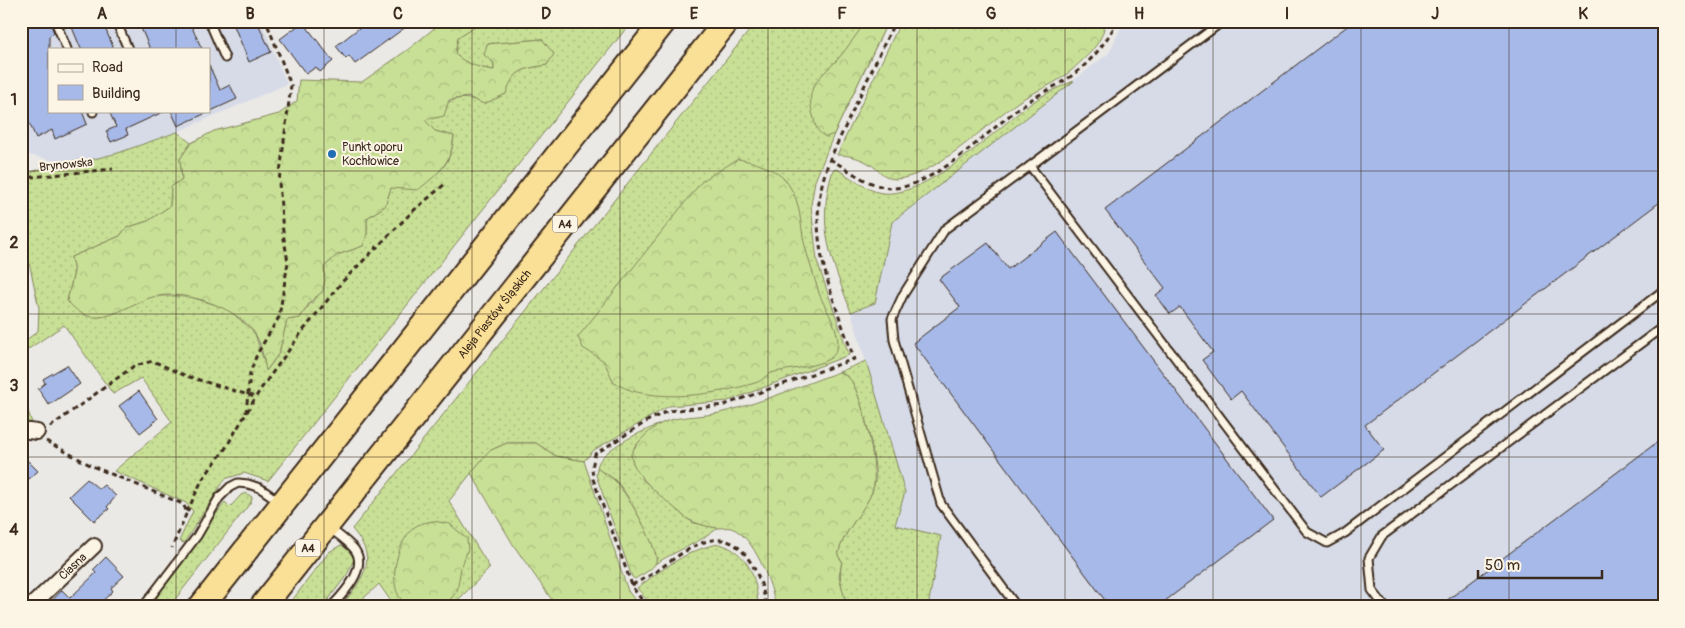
<svg xmlns="http://www.w3.org/2000/svg" width="1685" height="628" font-family="Pangolin,sans-serif">
  <defs>
    <pattern id="grass-dots" width="8" height="8" patternUnits="userSpaceOnUse" patternTransform="scale(1.25)"><rect width="8" height="8" fill="#c8e096"/><path d="M2 2h.1M6 6h.1" fill="none" stroke="#adc081" stroke-width="1.8" stroke-linecap="round"/></pattern>
    <pattern id="forest-crowns" width="20" height="18" patternUnits="userSpaceOnUse" patternTransform="scale(1.25)"><rect width="20" height="18" fill="#c8e096"/><path d="M2 6a3 3 0 1 1 6 0M12 15a3 3 0 1 1 6 0" fill="none" stroke="#adc081"/></pattern>
  </defs>
  <rect width="100%" height="100%" fill="#ebe9e6"/>
  <filter id="ink" filterUnits="userSpaceOnUse"><feTurbulence type="fractalNoise" baseFrequency=".02" numOctaves="2"/><feDisplacementMap in="SourceGraphic" scale="10" xChannelSelector="R" yChannelSelector="G"/><feConvolveMatrix kernelMatrix="1 2 1 2 8 2 1 2 1" color-interpolation-filters="sRGB"/></filter>
  <g filter="url(#ink)">
    <g fill="#d6dbe7" fill-rule="evenodd">
      <path d="M21,21h240l26,63 -110,48 -59,21 -28,7 -31,2 -38,-9zM49,49h160v62h-160z"/>
      <path d="M1124,21h540v586h-731l-4,-6 12,-65 -46,-11 10,-33 -54,-180 24,-9 16,-81 218,-169z"/>
    </g>
    <g fill="url(#grass-dots)" stroke="#82855a">
      <path d="M472,21h160l-364,460 -24,-8 -19,6 -41,64 -5,-2 14,-30 -7,-8 -72,-32 58,-49 -31,-44 -28,16 -49,-69 -43,29v-10l17,-13 1,-23 -18,-82v-50l38,-14 31,-2 28,-7 59,-21 14,11 -11,16 2,20 -11,8 -1,19 -22,15 -22,7 -6,8 -49,21 3,15 -7,29 33,16 54,-21h33l39,12 28,23 13,39 12,-17 8,-33 13,-2c14,-24 27,-21 24,-51l13,-12 26,-9 4,-12v-16l18,-12 6,-18c37,-11 58,-8 63,-52l-19,-5 -11,-11c23,-18 31,-28 60,-17l21,-9c9,-25 18,-25 42,-29l-5,-26 -55,5 7,19v7l-17,-3 -15,-7 -7,-6 3,-17 16,-10z"/>
      <path d="M757,21h131l-54,113 -19,47 -4,24 6,56 32,94 -121,46 -59,5 -75,44 -10,11 -28,-5 -20,-13h-29l-18,8 -40,50 41,67 -39,39h-56l-16,-23 -25,23h-12c3,-7 9,-13 13,-19 17,-24 15,-38 -3,-59z"/>
      <path d="M1074,81l-182,141 -17,81 -24,9c-19,-52 -36,-85 -18,-142l4,-1c12,7 27,19 40,23 46,12 120,-65 156,-90 12,-8 27,-16 41,-21z"/>
      <path d="M866,361l39,131 -10,33 46,11 -12,65 4,6h-86c-5,-17 -9,-29 -5,-46l-4,-5c4,-28 32,-47 37,-75 3,-17 -13,-82 -22,-97 -3,-7 -8,-9 -14,-12z"/>
      <path d="M668,421l-13,6 -21,20 8,32 44,39 8,5 24,5c-17,14 -43,23 -63,36l2,-6c-6,-18 -29,-67 -43,-79 -6,-5 -12,-6 -17,-11 2,-20 53,-40 71,-47z"/>
      <path d="M246,493l6,4 -1,5 -82,105h-22l24,-29 54,-76 5,5 11,-12z"/>
      <path d="M720,544c29,9 37,34 38,63h-106l-15,-19c23,-17 54,-41 83,-44z"/>
      <path d="M341,545l8,6 5,8 -6,14 -25,34h-36l42,-55z"/>
    </g>
    <g fill="url(#forest-crowns)" stroke="#82855a">
      <path d="M443,21h29l2,6 -16,10 -3,17c11,10 24,14 39,16v-7l-10,-8 3,-11 55,-5 12,15 -7,11c-24,4 -33,4 -41,29l-22,10 -16,-7 -19,3 -5,16 -19,4 10,11 19,5c-3,28 -15,37 -36,54l-27,-2 -6,18 -18,12v16l-4,12 -26,9 -13,12 1,13 -2,11 -13,11 -10,16 -13,2 -8,33 -13,18c-2,-12 -5,-30 -13,-40 -19,-25 -70,-42 -100,-34 -18,4 -36,19 -54,20 -15,1 -22,-6 -32,-16l7,-29 -3,-15 49,-21 6,-8 22,-7 22,-15 1,-19 11,-8 -2,-20 11,-16 23,-12 65,-17 18,-13 2,-21 63,2 48,-34z"/>
      <path d="M866,21h22l-54,113 -8,3c-9,-5 -10,-9 -12,-18 -10,-33 3,-38 24,-60 10,-12 19,-25 28,-38z"/>
      <path d="M901,21h202l2,2c-2,20 -18,33 -32,46 -16,15 -37,21 -55,33 -32,22 -83,75 -122,77 -11,0 -17,-9 -26,-15 -10,-6 -21,-9 -33,-9z"/>
      <path d="M738,159c18,3 43,11 52,28 11,17 10,36 14,55 4,17 10,34 15,51 6,17 26,42 16,60 -6,13 -47,16 -60,19 -8,1 -12,9 -20,11 -34,10 -77,17 -113,10 -9,-1 -19,-6 -28,-10l-10,-22 -21,-13 -5,-11 124,-156z"/>
      <path d="M839,372c6,3 11,5 14,12 10,17 26,86 20,105 -8,24 -31,41 -35,67l4,5 -3,15 8,31h-71c-4,-22 -22,-72 -45,-79 -4,-1 -8,0 -12,0 -11,-1 -23,-4 -33,-10 -17,-16 -54,-41 -55,-64 7,-14 22,-28 36,-33 17,-6 41,-4 60,-10 39,-10 75,-26 112,-39z"/>
      <path d="M21,390l11,33 -11,-1z"/>
      <path d="M507,443h29l20,13 28,5 44,130 12,16h-83l-43,-61 -43,-73 18,-22z"/>
      <path d="M597,468c5,5 11,6 16,11 11,8 47,71 43,83 -3,8 -14,12 -21,17l-3,-2 -36,-102z"/>
      <path d="M433,521l17,3 17,15 1,10 -7,19 -4,23 -13,16c-9,0 -22,2 -31,0 -32,-8 -17,-71 5,-82 4,-2 10,-3 15,-4z"/>
    </g>
    <g fill="#a6b9e8" stroke="#3b2a1e">
      <path d="M21,21h29l4,12 -5,3v75h33l5,13 -32,15 -3,-9 -16,8 -15,-33z"/>
      <path d="M61,21h41l12,28h-33l-10,-24 -7,3z"/>
      <path d="M138,21h51l13,28h-52z"/>
      <path d="M232,21h25l14,31 -22,10z"/>
      <path d="M368,21h46l-59,43 -6,-8 -3,3 -10,-13z"/>
      <path d="M1354,21h310v178l-299,226 19,25 -63,47 -80,-106 -10,8 -29,-39 11,-8 -33,-45 -10,7 -14,-19 9,-7 -60,-78z"/>
      <path d="M303,22l30,39 -13,11 -4,-5 -10,7 -26,-35z"/>
      <path d="M209,65l11,25 10,-5 7,14 -59,27 -7,-15h38z"/>
      <path d="M109,111h56l-39,18 2,6 -17,7 -5,-11 10,-4z"/>
      <path d="M1057,232l216,288 -116,87h-47l-197,-264 47,-36 -21,-28 49,-36 20,26z"/>
      <path d="M67,365l13,19 -31,21 -11,-16 7,-6 -2,-4z"/>
      <path d="M139,391l19,28 -18,14 -21,-27z"/>
      <path d="M1664,437v159l-15,11h-211z"/>
      <path d="M21,454l17,17 -17,15z"/>
      <path d="M87,479l12,10 5,-4 12,11 -9,11 2,2 -15,12 -25,-25z"/>
      <path d="M106,557l18,19 -13,12 2,3 -17,16h-50l16,-17 8,8 26,-25 -3,-3z"/>
    </g>
    <g fill="none" stroke-linecap="round" stroke-linejoin="round">
      <g stroke="#3b2a1e" stroke-width="11">
        <g id="service">
          <path d="M55,21l12,28"/>
          <path d="M116,21l12,28"/>
          <path d="M209,21l16,37"/>
          <path d="M1223,21l-193,145 277,366 20,11 18,-10 319,-243"/>
          <path d="M93,111v1"/>
          <path d="M328,527c9,7 20,14 27,23 13,19 -12,44 -24,57"/>
          <path d="M143,607l54,-71 22,-38 11,-11 8,-4 10,1 12,4 20,14"/>
          <path d="M1017,607l-76,-103 -47,-164 -2,-21 11,-24 42,-66 85,-63"/>
          <path d="M1385,607l-13,-17 -3,-32 13,-22 282,-210"/>
        </g>
      </g>
      <g stroke="#3b2a1e" stroke-width="18">
        <g id="minor">
          <path d="M21,430l16,2"/>
          <path id="s1" d="M30,607l64,-61"/>
        </g>
      </g>
      <g stroke="#3b2a1e" stroke-width="28">
        <g id="motorway">
          <path d="M201,607l463,-586"/>
          <path id="s2" d="M262,607l465,-586"/>
        </g>
      </g>
      <g stroke="#3b2a1e" stroke-width="3" stroke-dasharray="5 4" stroke-linecap="butt">
        <path d="M830,159c21,12 47,34 73,28 44,-11 86,-58 123,-84 16,-11 36,-19 52,-32 18,-15 28,-30 40,-50"/>
        <path d="M21,178l92,-9"/>
        <path d="M246,413l4,-40 7,-19 22,-37 9,-55 -5,-29 -4,-52 12,-96 -25,-64"/>
        <path d="M50,427l84,-61 19,-5 33,15 69,21"/>
        <path d="M46,441l46,25 91,38 4,8 -15,36"/>
        <path d="M187,512l15,-32 23,-31 35,-59 42,-58 40,-50 71,-71 32,-27"/>
        <path d="M632,585c9,-5 18,-9 26,-15 27,-19 63,-50 89,-13 11,15 17,32 19,50"/>
        <path d="M647,607l-14,-19 -40,-109 -1,-11 3,-14 54,-34 19,-9 56,-6 130,-46c-23,-69 -53,-128 -24,-200l65,-138"/>
      </g>
      <use href="#service" stroke="#fcf5e5" stroke-width="7"/>
      <use href="#minor" stroke="#fcf5e5" stroke-width="14"/>
      <use href="#motorway" stroke="#fadf96" stroke-width="24"/>
    </g>
  </g>
  <path fill="none" stroke="#3b2a1e" stroke-width="1" stroke-opacity="0.55" d="M176,21v28M324,21v586M472,21v586M620,21v586M768,21v586M917,21v586M1065,21v586M1213,21v586M1361,21v586M1509,21v586M176,111v496M21,171h1643M21,314h1643M21,457h1643"/>
  <circle fill="#1f6fb2" stroke="#fcf5e5" stroke-width="2" cx="332" cy="154" r="5"/>
  <g text-anchor="middle" dominant-baseline="central" stroke-width="4" stroke-linejoin="round" paint-order="stroke">
    <g fill="#fcf5e5" stroke="#75675a" stroke-width="1">
      <rect x="552.5" y="215.5" width="25" height="17" rx="4"/>
      <rect x="295.5" y="539.5" width="25" height="17" rx="4"/>
    </g>
    <g font-size="11" font-weight="bold" fill="#3b2a1e">
      <text x="565" y="224">A4</text>
      <text x="308" y="548">A4</text>
    </g>
    <g font-size="12" fill="#3b2a1e" stroke="#fcf5e5" text-anchor="start">
      <text x="342" y="147">Punkt oporu<tspan x="342" dy="14">Kochłowice</tspan></text>
    </g>
    <g font-size="12" fill="#3b2a1e" stroke="#fcf5e5">
      <text transform="translate(66 165) rotate(-6)">Brynowska</text>
      <text stroke="none"><textPath href="#s2" startOffset="374">Aleja Piastów Śląskich</textPath></text>
      <text stroke="none"><textPath href="#s1" startOffset="59">Ciasna</textPath></text>
    </g>
  </g>
  <rect width="1685" height="628" fill="none" stroke="#fcf5e5" stroke-width="55"/>
  <rect x="48" y="48" width="162" height="65" fill="#fcf5e5" stroke="#afa495"/>
  <rect x="58" y="64" width="25" height="8" fill="#fcf5e5" stroke="#afa495"/>
  <text x="92" y="72" font-size="15" fill="#3b2a1e">Road</text>
  <rect x="58" y="85" width="25" height="15" fill="#a6b9e8" stroke="#afa495"/>
  <text x="92" y="98" font-size="15" fill="#3b2a1e">Building</text>
  <path d="M1478 570v8h124v-8" fill="none" stroke="#3b2a1e" stroke-width="2.5"/>
  <text x="1485" y="570" font-size="15" fill="#3b2a1e" stroke="#fcf5e5" stroke-width="4" paint-order="stroke">50 m</text>
  <rect x="28" y="28" width="1630" height="572" fill="none" stroke="#3b2a1e" stroke-width="2"/>
  <g font-size="16" text-anchor="middle" font-weight="bold" fill="#3b2a1e">
    <text x="102" y="19">A</text>
    <text x="250" y="19">B</text>
    <text x="398" y="19">C</text>
    <text x="546" y="19">D</text>
    <text x="694" y="19">E</text>
    <text x="842" y="19">F</text>
    <text x="991" y="19">G</text>
    <text x="1139" y="19">H</text>
    <text x="1287" y="19">I</text>
    <text x="1435" y="19">J</text>
    <text x="1583" y="19">K</text>
    <text x="14" y="105">1</text>
    <text x="14" y="248">2</text>
    <text x="14" y="391">3</text>
    <text x="14" y="535">4</text>
  </g>
</svg>
